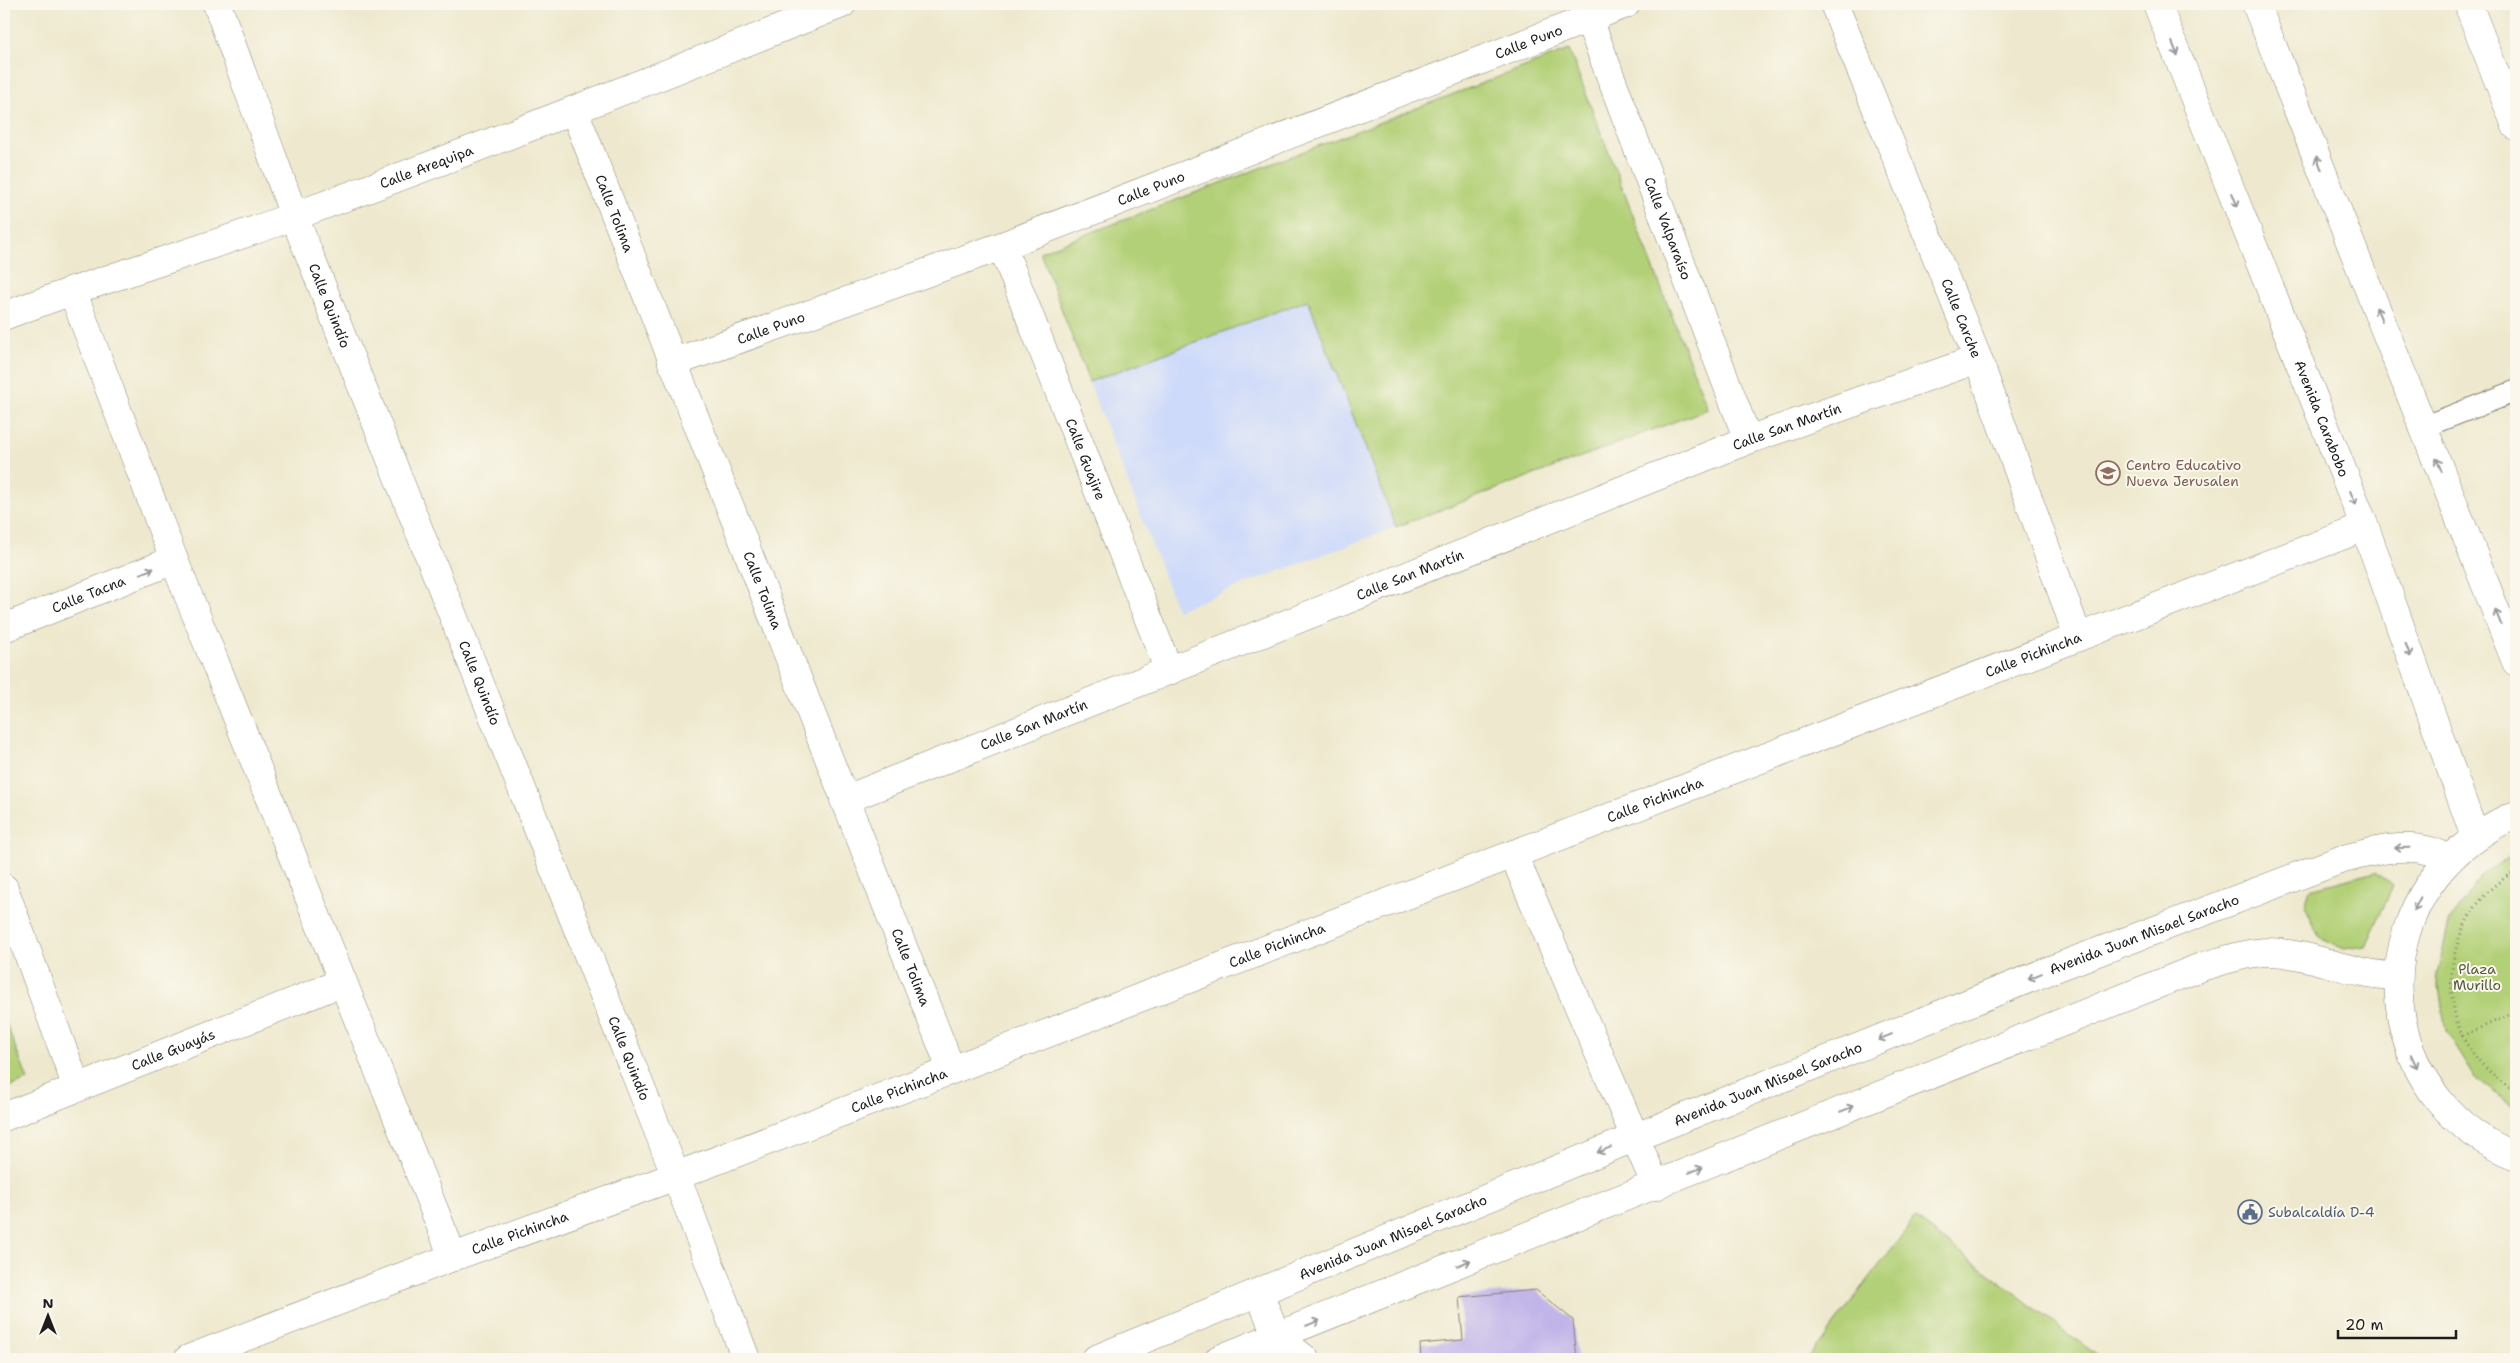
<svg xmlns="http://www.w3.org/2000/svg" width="2520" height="1363" font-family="'Shantell Sans',sans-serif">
  <rect width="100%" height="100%" fill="#fbf7ec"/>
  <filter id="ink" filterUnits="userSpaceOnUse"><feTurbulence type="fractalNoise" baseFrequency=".02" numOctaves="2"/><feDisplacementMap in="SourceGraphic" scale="10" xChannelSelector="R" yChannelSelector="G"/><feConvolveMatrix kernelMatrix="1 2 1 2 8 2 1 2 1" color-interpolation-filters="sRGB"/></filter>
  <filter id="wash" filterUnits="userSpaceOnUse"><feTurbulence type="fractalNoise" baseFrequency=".0096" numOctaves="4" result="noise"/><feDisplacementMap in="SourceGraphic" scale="20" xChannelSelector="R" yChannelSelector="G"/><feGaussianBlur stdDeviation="1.12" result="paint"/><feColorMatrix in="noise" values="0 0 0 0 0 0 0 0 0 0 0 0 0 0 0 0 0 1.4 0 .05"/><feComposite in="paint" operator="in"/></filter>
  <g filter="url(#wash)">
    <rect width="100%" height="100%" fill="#eee9ce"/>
    <path fill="#cedafa" d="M1309,299l87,228 -219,83 -88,-228z"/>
    <g fill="#b2d077" stroke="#67764a">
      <path d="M1569,50l139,359 -312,118 -88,-227 -219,82 -49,-130z"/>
      <path d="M2516,853v255l-40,-29 -30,-48 -9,-57 13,-55 34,-46z"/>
      <path d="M2376,872l17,14 -27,60 -22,3 -25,-12 -14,-32 5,-16z"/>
      <path d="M4,1018l24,62 -24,9z"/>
      <path d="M1915,1218l187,141h-294z"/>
    </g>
    <g id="blocks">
      <path fill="#c0b4e9" d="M1536,1290l37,30 4,39h-156l-1,-15 43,-4 -4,-43z"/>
    </g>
  </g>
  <g filter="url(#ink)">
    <use href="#blocks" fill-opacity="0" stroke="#858275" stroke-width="1"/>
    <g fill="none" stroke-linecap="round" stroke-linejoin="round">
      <g stroke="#858275" stroke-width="23">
        <path id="service" d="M2423,427l93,-36"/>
      </g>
      <g stroke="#858275" stroke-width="29">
        <g id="minor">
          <path id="s1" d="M217,4l77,212 382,960 70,183"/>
          <path id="s2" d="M1834,4l144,355 100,278"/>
          <path d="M2468,4l48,122"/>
          <path id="s3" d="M1588,17l160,423"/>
          <path id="s4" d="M574,110l377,959"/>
          <path id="s5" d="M1002,246l167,425"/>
          <path d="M72,290l102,270 279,697"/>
          <path id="s6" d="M4,316c96,-37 196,-65 293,-101 183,-67 364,-139 545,-211"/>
          <path id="s7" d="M672,363l330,-117 624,-242"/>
          <path id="s8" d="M4,628l170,-68"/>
          <path id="s9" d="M844,800l904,-360 230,-81"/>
          <path d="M1513,854l143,332"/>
          <path d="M4,888l73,200"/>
          <path id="s10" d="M4,1117l339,-135"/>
          <path d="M1259,1293l18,44 28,22"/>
          <path id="s11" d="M188,1359l265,-102 223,-81 1689,-649"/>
        </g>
      </g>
      <g stroke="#858275" stroke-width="29">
        <g id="tertiary">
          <path id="s12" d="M2157,4l208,523 110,310"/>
          <path d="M2256,4l260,658"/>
          <path d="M2516,815c-20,7 -38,20 -55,34 -104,90 -73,258 55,307"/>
          <path id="s13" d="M1096,1359l540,-222 422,-170 282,-107c36,-10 75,-21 109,-1"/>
          <path d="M1219,1359l982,-392c22,-6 45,-15 68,-15 44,1 84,24 129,24"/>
        </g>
      </g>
      <g stroke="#858275" stroke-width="3" stroke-dasharray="1 4" stroke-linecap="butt">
        <path d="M2513,858l3,7"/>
        <path d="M2516,871c-57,30 -80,105 -54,164 11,25 33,42 54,58"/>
        <path d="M2462,1036l54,-24"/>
      </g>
      <use href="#service" stroke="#fff" stroke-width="21"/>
      <use href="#minor" stroke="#fff" stroke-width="28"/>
      <use href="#tertiary" stroke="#fff" stroke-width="28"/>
    </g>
    <defs><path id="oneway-shaft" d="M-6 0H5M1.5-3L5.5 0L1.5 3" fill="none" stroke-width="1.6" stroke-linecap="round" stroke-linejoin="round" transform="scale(1.25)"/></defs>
    <g stroke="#999">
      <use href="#oneway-shaft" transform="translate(2175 49) rotate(68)"/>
      <use href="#oneway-shaft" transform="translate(2319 163) rotate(-112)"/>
      <use href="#oneway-shaft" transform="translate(2235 200) rotate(68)"/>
      <use href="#oneway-shaft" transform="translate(2379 314) rotate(-112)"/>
      <use href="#oneway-shaft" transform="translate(2439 465) rotate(-112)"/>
      <use href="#oneway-shaft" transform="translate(2353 498) rotate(68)"/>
      <use href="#oneway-shaft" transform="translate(147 571) rotate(-22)"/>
      <use href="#oneway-shaft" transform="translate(2498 617) rotate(-112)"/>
      <use href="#oneway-shaft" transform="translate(2408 650) rotate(70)"/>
      <use href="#oneway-shaft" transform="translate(2402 848) rotate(179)"/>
      <use href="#oneway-shaft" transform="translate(2417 904) rotate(117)"/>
      <use href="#oneway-shaft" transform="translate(2035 976) rotate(158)"/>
      <use href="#oneway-shaft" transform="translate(1885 1037) rotate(158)"/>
      <use href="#oneway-shaft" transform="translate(2414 1061) rotate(65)"/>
      <use href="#oneway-shaft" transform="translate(1847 1109) rotate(-22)"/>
      <use href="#oneway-shaft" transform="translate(1604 1150) rotate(158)"/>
      <use href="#oneway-shaft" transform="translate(1696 1170) rotate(-22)"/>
      <use href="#oneway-shaft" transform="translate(1464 1263) rotate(-22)"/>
      <use href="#oneway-shaft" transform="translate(1313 1323) rotate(-22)"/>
    </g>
  </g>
  <defs>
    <g id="school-ring" transform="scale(1.25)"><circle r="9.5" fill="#fbf7ec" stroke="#8d6e63" stroke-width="1.5"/><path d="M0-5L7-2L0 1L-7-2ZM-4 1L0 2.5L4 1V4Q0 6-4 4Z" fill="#8d6e63"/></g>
    <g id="civic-ring" transform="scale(1.25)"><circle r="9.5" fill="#fbf7ec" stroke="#5c6f8a" stroke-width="1.5"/><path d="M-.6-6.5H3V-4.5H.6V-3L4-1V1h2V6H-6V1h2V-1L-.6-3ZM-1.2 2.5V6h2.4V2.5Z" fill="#5c6f8a"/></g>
  </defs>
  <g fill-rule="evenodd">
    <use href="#school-ring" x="2108" y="473"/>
    <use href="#civic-ring" x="2250" y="1212"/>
  </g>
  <g text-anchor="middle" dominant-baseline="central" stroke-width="4" stroke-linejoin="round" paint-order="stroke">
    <g font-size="14" fill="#1c1c1c" stroke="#fbf7ec">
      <text stroke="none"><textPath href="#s7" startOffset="915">Calle Puno</textPath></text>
      <text stroke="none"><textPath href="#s6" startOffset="448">Calle Arequipa</textPath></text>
      <text stroke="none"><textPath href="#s7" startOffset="510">Calle Puno</textPath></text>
      <text stroke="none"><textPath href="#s4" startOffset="111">Calle Tolima</textPath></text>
      <text stroke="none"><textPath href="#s3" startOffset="226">Calle Valparaíso</textPath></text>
      <text stroke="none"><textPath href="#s1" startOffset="322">Calle Quindío</textPath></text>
      <text stroke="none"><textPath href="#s2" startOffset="339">Calle Carche</textPath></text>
      <text stroke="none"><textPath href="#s7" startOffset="105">Calle Puno</textPath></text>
      <text stroke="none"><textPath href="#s12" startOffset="446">Avenida Carabobo</textPath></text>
      <text stroke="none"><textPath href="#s9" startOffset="1014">Calle San Martín</textPath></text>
      <text stroke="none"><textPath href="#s5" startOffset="229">Calle Guajire</textPath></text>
      <text stroke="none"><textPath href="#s9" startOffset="609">Calle San Martín</textPath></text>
      <text stroke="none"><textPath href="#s4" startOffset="516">Calle Tolima</textPath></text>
      <text stroke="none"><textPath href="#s8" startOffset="91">Calle Tacna</textPath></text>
      <text stroke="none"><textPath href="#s11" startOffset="1975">Calle Pichincha</textPath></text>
      <text stroke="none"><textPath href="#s1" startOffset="728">Calle Quindío</textPath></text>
      <text stroke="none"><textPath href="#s9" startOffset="204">Calle San Martín</textPath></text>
      <text stroke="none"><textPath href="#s11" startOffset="1570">Calle Pichincha</textPath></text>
      <text stroke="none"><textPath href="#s13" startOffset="1131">Avenida Juan Misael Saracho</textPath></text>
      <text stroke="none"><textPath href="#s11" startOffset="1165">Calle Pichincha</textPath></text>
      <text stroke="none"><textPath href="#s4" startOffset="921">Calle Tolima</textPath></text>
      <text stroke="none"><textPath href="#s10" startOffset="182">Calle Guayás</textPath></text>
      <text stroke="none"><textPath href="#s1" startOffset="1132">Calle Quindío</textPath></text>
      <text stroke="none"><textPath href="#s13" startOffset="726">Avenida Juan Misael Saracho</textPath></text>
      <text stroke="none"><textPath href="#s11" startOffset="760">Calle Pichincha</textPath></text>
      <text stroke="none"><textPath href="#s11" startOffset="355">Calle Pichincha</textPath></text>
      <text stroke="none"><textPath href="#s13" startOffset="321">Avenida Juan Misael Saracho</textPath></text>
    </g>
    <g font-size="14" fill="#785e54" stroke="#fbf7ec" text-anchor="start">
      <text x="2126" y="465">Centro Educativo<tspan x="2126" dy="16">Nueva Jerusalen</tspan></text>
    </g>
    <g font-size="14" fill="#505b3c" stroke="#fbf7ec">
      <text x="2477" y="969">Plaza<tspan x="2477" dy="16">Murillo</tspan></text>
    </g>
    <g font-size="14" fill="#4e5e75" stroke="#fbf7ec" text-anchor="start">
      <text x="2268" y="1212">Subalcaldía D-4</text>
    </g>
  </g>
  <rect width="2520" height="1363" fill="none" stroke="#fbf7ec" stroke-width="20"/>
  <g transform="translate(48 1316)" stroke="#fbf7ec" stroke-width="4" paint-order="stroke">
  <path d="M0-4L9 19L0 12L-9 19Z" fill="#1c1c1c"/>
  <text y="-8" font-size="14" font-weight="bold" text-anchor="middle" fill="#1c1c1c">N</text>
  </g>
  <path d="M2338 1330v8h118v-8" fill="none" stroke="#1c1c1c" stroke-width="2.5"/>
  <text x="2345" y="1330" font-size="15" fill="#1c1c1c" stroke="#fbf7ec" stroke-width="4" paint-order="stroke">20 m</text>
</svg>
